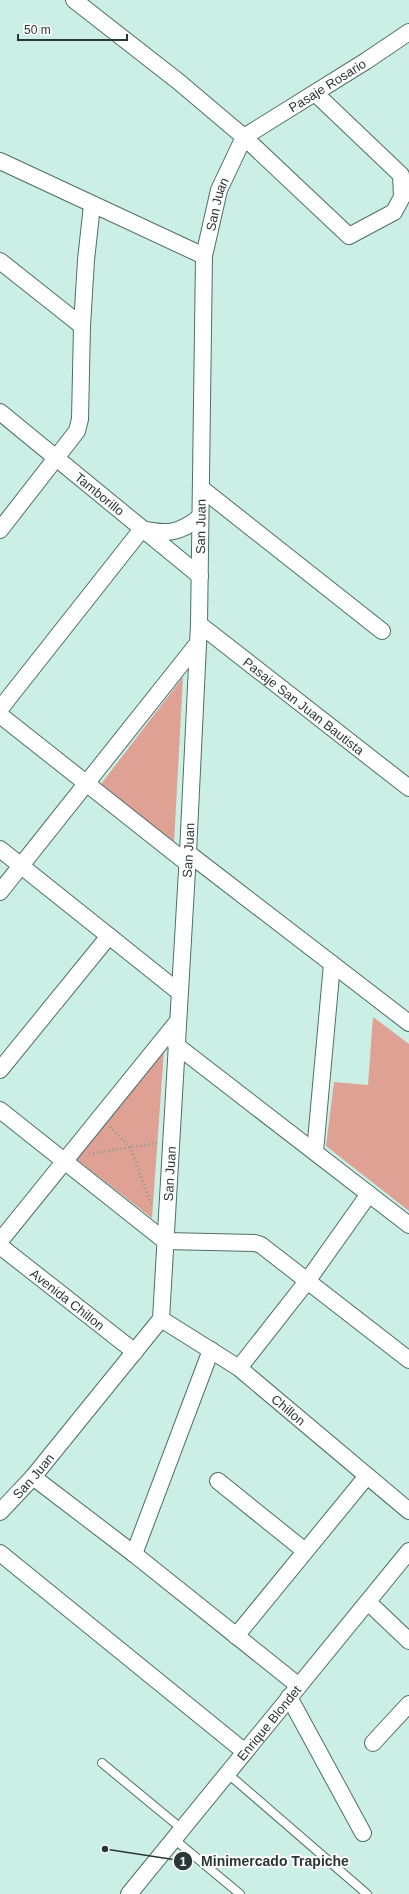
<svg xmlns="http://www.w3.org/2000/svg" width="409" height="1894" font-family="Arial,sans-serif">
  <rect width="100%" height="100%" fill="#cbefe5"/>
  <g fill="#dea193">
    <path d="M183,677l-9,166 -73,-59z"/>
    <path d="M373,1017l36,27v167l-83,-65 8,-64 34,3z"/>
    <path d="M164,1050l-12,168 -76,-59z"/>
  </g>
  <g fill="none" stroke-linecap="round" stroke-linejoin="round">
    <g stroke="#4f6f67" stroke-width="10">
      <g id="service">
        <path d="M102,1763l80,66"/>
        <path d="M227,1773l140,121"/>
        <path d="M174,1839l66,55"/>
      </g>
    </g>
    <g stroke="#4f6f67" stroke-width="18">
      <g id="minor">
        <path d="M74,0l105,82 65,55 105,99 45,-24 8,-15 -1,-22 -86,-82"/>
        <path id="s1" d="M244,137l122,-76 43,-29"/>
        <path d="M0,161l204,95"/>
        <path d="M0,261l82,65"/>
        <path id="s2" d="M0,412l200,164"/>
        <path d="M201,488l181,143"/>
        <path d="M0,530l77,-99 3,-12 2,-93 4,-66 6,-55"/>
        <path id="s3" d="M199,624l210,164"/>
        <path d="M0,709l142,-180c25,6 38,4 58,-12"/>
        <path d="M0,715l187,148"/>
        <path d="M0,849l179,143"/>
        <path d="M188,853l221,170"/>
        <path d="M0,892l198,-249"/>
        <path d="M176,1045l233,180"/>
        <path d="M0,1070l109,-134"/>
        <path d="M0,1110l165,131 90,2 6,2 148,115"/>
        <path d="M315,1152l17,-188"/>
        <path d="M0,1241l178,-220"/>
        <path id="s4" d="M0,1246l135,106"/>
        <path id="s5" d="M161,1319l78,49 170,143"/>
        <path d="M239,1368l69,-88 61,-86"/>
        <path d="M33,1477l101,77 165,132"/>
        <path d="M218,1481l87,70"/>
        <path id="s6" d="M0,1512l33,-35 128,-158 27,-466 11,-229 5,-368 15,-66 25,-53"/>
        <path d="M0,1553l245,199"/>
        <path d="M134,1554l77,-204"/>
        <path d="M368,1602l41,39"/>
        <path d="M236,1636l131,-160"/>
        <path d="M289,1697l74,136"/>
        <path d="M373,1743l36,-39"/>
        <path id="s7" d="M129,1894l280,-343"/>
      </g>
    </g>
    <g stroke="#7f9892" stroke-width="2.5" stroke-dasharray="1 3" stroke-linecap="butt">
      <path d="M110,1127l20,20 22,59"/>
      <path d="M89,1154l68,-11"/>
    </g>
    <use href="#service" stroke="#fff" stroke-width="8"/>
    <use href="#minor" stroke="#fff" stroke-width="16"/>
  </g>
  <g text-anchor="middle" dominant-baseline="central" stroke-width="4" stroke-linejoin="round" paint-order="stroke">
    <g font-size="13" fill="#2a3835" stroke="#fff">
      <text stroke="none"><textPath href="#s1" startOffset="98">Pasaje Rosario</textPath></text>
      <text stroke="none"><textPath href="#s6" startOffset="1369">San Juan</textPath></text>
      <text stroke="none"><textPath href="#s2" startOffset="129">Tamborillo</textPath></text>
      <text stroke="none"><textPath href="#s6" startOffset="1045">San Juan</textPath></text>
      <text stroke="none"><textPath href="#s3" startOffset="133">Pasaje San Juan Bautista</textPath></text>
      <text stroke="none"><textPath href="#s6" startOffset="721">San Juan</textPath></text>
      <text stroke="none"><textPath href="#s6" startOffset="397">San Juan</textPath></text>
      <text stroke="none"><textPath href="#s4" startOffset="86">Avenida Chillon</textPath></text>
      <text stroke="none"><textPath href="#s5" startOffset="157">Chillon</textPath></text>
      <text stroke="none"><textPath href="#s6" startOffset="49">San Juan</textPath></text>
      <text stroke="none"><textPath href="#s7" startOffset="221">Enrique Blondet</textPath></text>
    </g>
  </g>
  <path fill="none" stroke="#2a3835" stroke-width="1.5" d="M105 1849L183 1861"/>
  <g fill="#2a3835" stroke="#fff" stroke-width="1.5">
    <circle cx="105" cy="1849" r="4"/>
    <circle cx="183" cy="1861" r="10"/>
  </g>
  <g font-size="12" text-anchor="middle" font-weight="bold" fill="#fff">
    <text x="183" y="1866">1</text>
  </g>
  <g font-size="14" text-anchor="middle" font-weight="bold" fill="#2a3835" stroke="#fff" stroke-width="4" stroke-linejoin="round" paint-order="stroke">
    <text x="275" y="1866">Minimercado Trapiche</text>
  </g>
  <path d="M18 34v6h109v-6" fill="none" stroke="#2a3835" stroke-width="2"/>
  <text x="24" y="34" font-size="12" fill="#2a3835" stroke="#ffffff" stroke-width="3" paint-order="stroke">50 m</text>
</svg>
